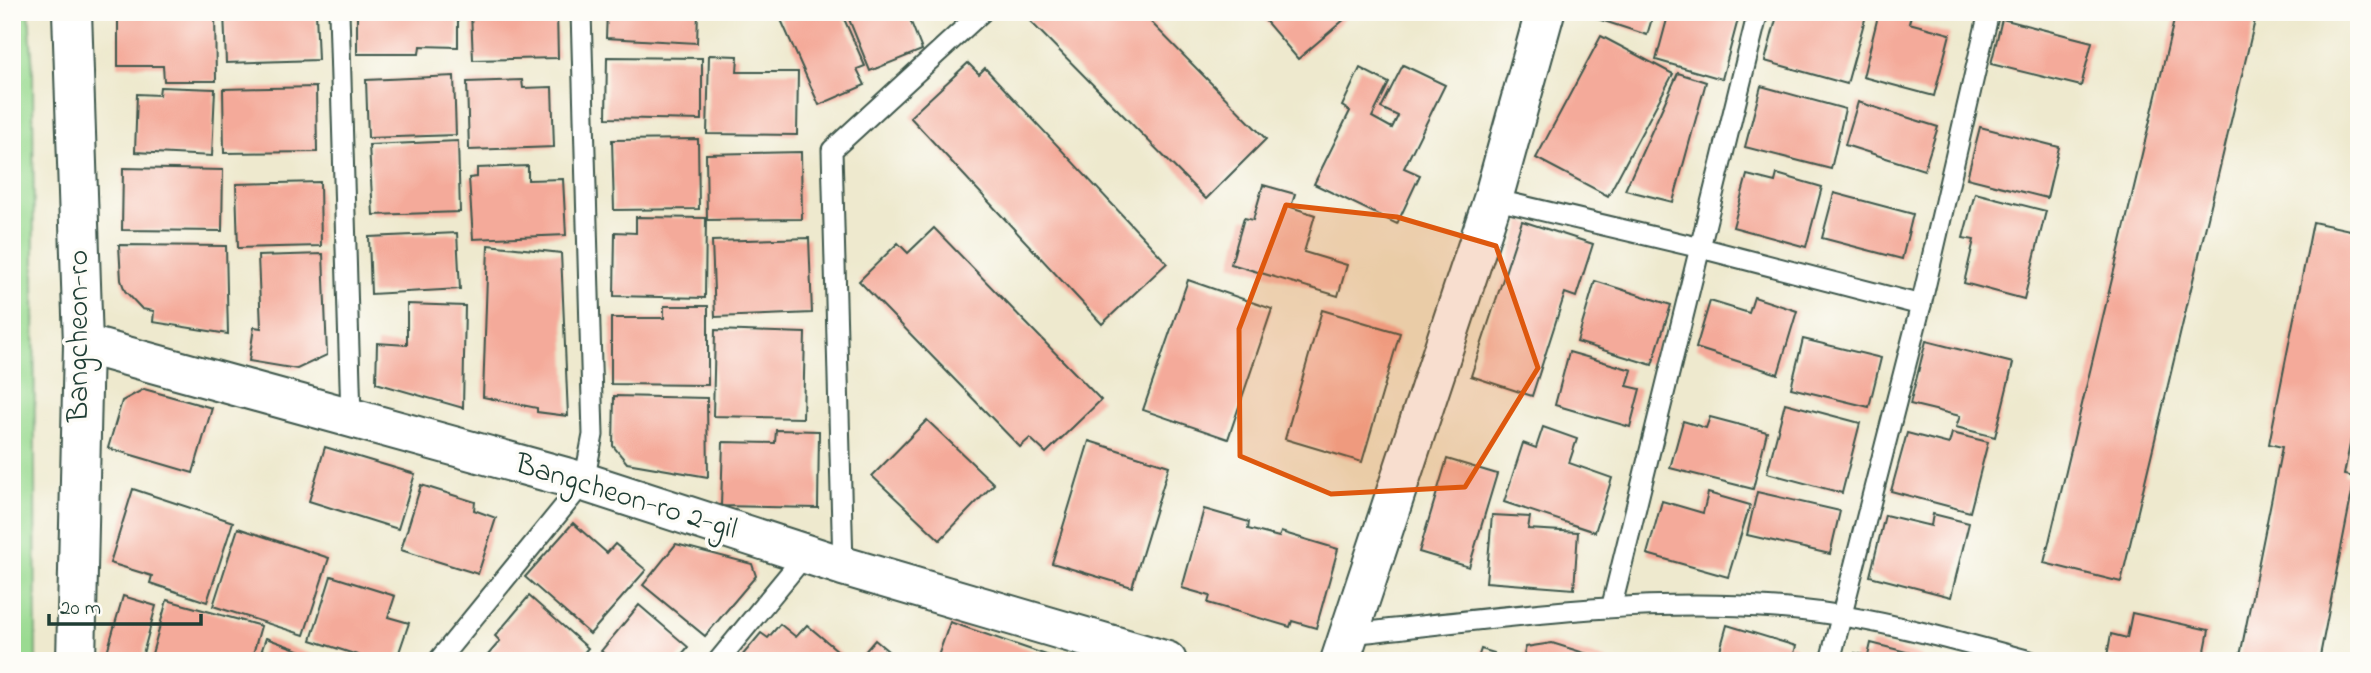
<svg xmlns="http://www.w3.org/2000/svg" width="2371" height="673" font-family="'Indie Flower',sans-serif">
  <rect width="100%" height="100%" fill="#fdfcf7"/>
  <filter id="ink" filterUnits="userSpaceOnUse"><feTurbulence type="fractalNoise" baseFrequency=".0143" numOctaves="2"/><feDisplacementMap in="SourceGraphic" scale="14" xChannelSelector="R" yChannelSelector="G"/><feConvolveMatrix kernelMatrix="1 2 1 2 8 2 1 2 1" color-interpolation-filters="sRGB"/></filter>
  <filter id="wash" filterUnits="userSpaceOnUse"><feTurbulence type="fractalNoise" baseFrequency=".00686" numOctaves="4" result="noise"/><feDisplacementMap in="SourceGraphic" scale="28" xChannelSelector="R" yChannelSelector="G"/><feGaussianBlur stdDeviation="1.57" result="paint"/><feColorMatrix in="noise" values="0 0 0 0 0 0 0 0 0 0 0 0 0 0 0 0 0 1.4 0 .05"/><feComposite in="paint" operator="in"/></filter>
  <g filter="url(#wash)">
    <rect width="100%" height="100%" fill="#eee9ce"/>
    <path fill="#9ada91" stroke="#5c8c62" stroke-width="2" d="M12,12h17l4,60 3,589h-24z"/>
    <g id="blocks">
      <g fill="#f4aa9a">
        <path d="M138,12h77l1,69h-52l-1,-15h-45v-49h20z"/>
        <path d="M224,12h92l2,48 -92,3z"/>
        <path d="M357,12h101v35l-38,-1 -1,8h-62z"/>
        <path d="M471,12h86l1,46 -85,2z"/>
        <path d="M607,12h91l-1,31 -91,-5z"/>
        <path d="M780,12h61l24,54 -8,3 8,16 -46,20 -41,-92z"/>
        <path d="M846,12h61l15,38 -52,21z"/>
        <path d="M1021,12h120l125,127 -60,60z"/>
        <path d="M1270,12h83l-55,47 -35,-41z"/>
        <path d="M1600,12h54l-7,23 -49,-16z"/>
        <path d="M1669,12h71l-18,67 -66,-19z"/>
        <path d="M1778,12h89l-20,72 -82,-23z"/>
        <path d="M1879,12h33l-3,11 41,11 -16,62 -71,-19z"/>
        <path d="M2176,12h81l-136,570 -77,-19z"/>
        <path d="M2002,19l90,23 -11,44 -90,-22z"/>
        <path d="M1601,36l72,38 -65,122 -72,-38z"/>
        <path d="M709,55l29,1 -1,16h61l-1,63 -90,-1z"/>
        <path d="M607,57l95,1v62l-96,-2z"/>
        <path d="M968,63l11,11 6,-6 182,195 -65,61 -192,-207z"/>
        <path d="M1403,65l42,20 -41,83 16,7 -23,49 -83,-40 36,-73 -8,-5 18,-38 29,15 -17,34 20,11 6,-12 -17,-8z"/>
        <path d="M1678,73l28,9 -33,120 -48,-12z"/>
        <path d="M454,76l2,59 -88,3 -2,-58z"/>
        <path d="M522,80l1,8 29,-1 2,60 -85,3 -2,-68z"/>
        <path d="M1761,86l84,23 -14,60 -86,-22z"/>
        <path d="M160,87l55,2 -3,67 -77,-4 2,-58 22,1z"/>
        <path d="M316,87l1,65 -93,1 -1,-64z"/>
        <path d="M1858,102l80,25 -14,43 -79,-25z"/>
        <path d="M1980,127l79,20 -12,51 -80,-20z"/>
        <path d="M698,139l1,70 -85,1 -2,-70z"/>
        <path d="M458,141l2,71 -87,3 -4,-70z"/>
        <path d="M801,152l1,67 -95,1 -1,-66z"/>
        <path d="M528,166v14l35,-1 3,56 -93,4 -4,-61 8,-1v-9z"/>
        <path d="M123,168l100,2 -1,61 -100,-1z"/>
        <path d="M1777,174l45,13 -16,60 -73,-20 14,-52 28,7z"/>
        <path d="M320,182l1,64 -83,2 -2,-64z"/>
        <path d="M1263,185l32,9 -4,13 24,8 -11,37 43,13 -9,31 -107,-32 13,-46 9,2z"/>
        <path d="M1834,193l79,21 -11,45 -80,-21z"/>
        <path d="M1975,193l71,18 -22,88 -60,-16 10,-43 -11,-2z"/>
        <path d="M636,217l70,1 -1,80 -91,-2 1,-64 21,1z"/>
        <path d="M1522,221l71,23 -17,53 -11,-4 -33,103 -61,-20z"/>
        <path d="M2313,222l46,10v167l-15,76 11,2 -36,184h-80l43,-214 -13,-3z"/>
        <path d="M934,228l167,172 -55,53 -16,-15 -10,9 -161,-166 39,-38 10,10z"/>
        <path d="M457,233l3,56 -89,5 -2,-57z"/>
        <path d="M809,238l3,75 -97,4 -3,-76z"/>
        <path d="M119,245l107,1 2,88 -75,-12 1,-11 -12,-2 -17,-18 -4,-11z"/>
        <path d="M488,245l73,8 7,163 -31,-4v-4l-54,-11z"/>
        <path d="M323,254l4,101 -30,14 -48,-8 5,-34 7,1 -3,-72z"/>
        <path d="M1188,280l84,29 -44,130 -85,-29z"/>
        <path d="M1595,281l76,24 -19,60 -75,-23z"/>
        <path d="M1754,297l43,14 -19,63 -82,-26 14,-47 39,12z"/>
        <path d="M407,304l58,2 -2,102 -87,-25 1,-40 30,2z"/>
        <path d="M664,306h44v79l-97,-1v-66h53z"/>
        <path d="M1322,310l78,23 -38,129 -77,-23z"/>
        <path d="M715,330l90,3 -2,85 -90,-2z"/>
        <path d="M1803,339l78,19 -12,49 -78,-19z"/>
        <path d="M1926,341l87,22 -18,74 -39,-10 4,-11 -50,-12z"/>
        <path d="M1569,352l63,18 -5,16 13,3 -10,38 -75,-22z"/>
        <path d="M144,389l68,19 -19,65 -85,-25 14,-47z"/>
        <path d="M614,396l93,2 1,79 -81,-14 -14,-17z"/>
        <path d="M1785,403l75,20 -18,70 -75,-20z"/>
        <path d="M1710,417l57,15 -14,57 -83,-21 13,-47 23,7z"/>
        <path d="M927,420l67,64 -54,56 -68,-64z"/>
        <path d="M1543,427l34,12 -8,24 43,15 -17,54 -91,-30 19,-59 13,5z"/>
        <path d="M776,430l43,1 -1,77 -97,-2 2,-64 52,1z"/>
        <path d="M1907,433l42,11 3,-11 36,9 -18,70 -79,-21z"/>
        <path d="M1089,441l80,25 -37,121 -80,-24z"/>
        <path d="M325,447l90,27 -17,55 -89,-28z"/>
        <path d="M1447,459l50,15 -28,93 -50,-15z"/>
        <path d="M421,485l54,17 -1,8 22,8 -18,56 -77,-24z"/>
        <path d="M133,489l100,33 -26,80 -57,-19 2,-7 -42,-13z"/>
        <path d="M1757,492l83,19 -10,43 -83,-19z"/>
        <path d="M1708,493l42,12 -22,72 -81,-23 15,-53 41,12z"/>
        <path d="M1204,509l45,13 -1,7 31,8 2,-5 57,17 -22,79 -24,-7 -2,6 -82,-24 2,-7 -28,-8z"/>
        <path d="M1933,514l36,9 -18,74 -81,-21 15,-61 46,11z"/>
        <path d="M1492,515l38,2 -2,12 50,3 -4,57 -88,-7z"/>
        <path d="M573,523l34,30 8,-9 31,26 -56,64 -65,-57z"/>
        <path d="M238,528l91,30 -25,77 -91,-29z"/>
        <path d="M676,544l76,20 4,12 -51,60 -62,-51z"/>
        <path d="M331,576l64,20 -7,21 21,6 -13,38h-20l-65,-21z"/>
        <path d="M123,596l33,10 -15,55 -36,-2z"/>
        <path d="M529,596l59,52 -11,13h-85l-5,-5 13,-15 -5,-5z"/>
        <path d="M167,600l94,26 -10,35h-101z"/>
        <path d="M639,605l49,42 -12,14h-63l-12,-10z"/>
        <path d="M2132,613l77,17 -6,31h-74l-22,-5 4,-22 16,4z"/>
        <path d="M950,622l111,38v1h-120l-4,-2z"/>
        <path d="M780,624l16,13 11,-12 43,36h-105l-4,-4 20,-24 7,5z"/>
        <path d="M1727,625l69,21 -4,15h-75z"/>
        <path d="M266,638l60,22v1h-68z"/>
        <path d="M875,640l25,21h-43z"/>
        <path d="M1552,643l55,17v1h-85l4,-14z"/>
        <path d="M1871,643l51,13 -1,5h-68l2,-8 13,3z"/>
        <path d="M1481,649l13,4 -2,8h-15z"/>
        <path d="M1413,650l33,10v1h-37z"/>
      </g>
    </g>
  </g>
  <g filter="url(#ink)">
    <use href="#blocks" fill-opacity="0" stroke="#3e574b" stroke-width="2"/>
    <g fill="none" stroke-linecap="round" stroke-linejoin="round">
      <g stroke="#3e574b" stroke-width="23">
        <g id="service">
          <path d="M339,12l12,405"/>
          <path d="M1493,199l208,49 220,57"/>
          <path d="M843,566l-11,-416 150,-138"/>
          <path d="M1612,605l146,-593"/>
          <path d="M1349,634c142,-15 284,-37 427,-26 86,6 171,30 254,53"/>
          <path d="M438,661l146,-179 9,-47 -12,-423"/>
          <path d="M718,661l88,-107"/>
          <path d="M1830,661l91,-356 68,-293"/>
        </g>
      </g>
      <g stroke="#3e574b" stroke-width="42">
        <g id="minor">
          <path d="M72,12l11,332 -7,317"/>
          <path d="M83,344l501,138 259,84 324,95"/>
          <path d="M1340,661l153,-462 52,-187"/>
        </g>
      </g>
      <use href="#service" stroke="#fff" stroke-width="19"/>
      <use href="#minor" stroke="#fff" stroke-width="38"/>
    </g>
  </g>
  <path fill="#de580e" fill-opacity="0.2" stroke="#de580e" stroke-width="5" stroke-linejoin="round" d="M1286,205l111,12 99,29 42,122 -73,119 -134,7 -91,-38 -1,-127z"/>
  <g text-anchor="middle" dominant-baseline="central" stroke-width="7" stroke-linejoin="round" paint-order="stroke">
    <g font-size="30" fill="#1f3d34" stroke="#fdfcf7">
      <text transform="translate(80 336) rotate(-90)">Bangcheon-ro</text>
      <text transform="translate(626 498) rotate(17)">Bangcheon-ro 2-gil</text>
    </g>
  </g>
  <rect width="2371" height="673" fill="none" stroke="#fdfcf7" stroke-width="42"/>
  <path d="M49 614v10h152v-10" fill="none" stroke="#1f3d34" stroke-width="3.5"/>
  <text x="60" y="614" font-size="21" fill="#1f3d34" stroke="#fdfcf7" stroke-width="5" paint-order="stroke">20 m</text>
</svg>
